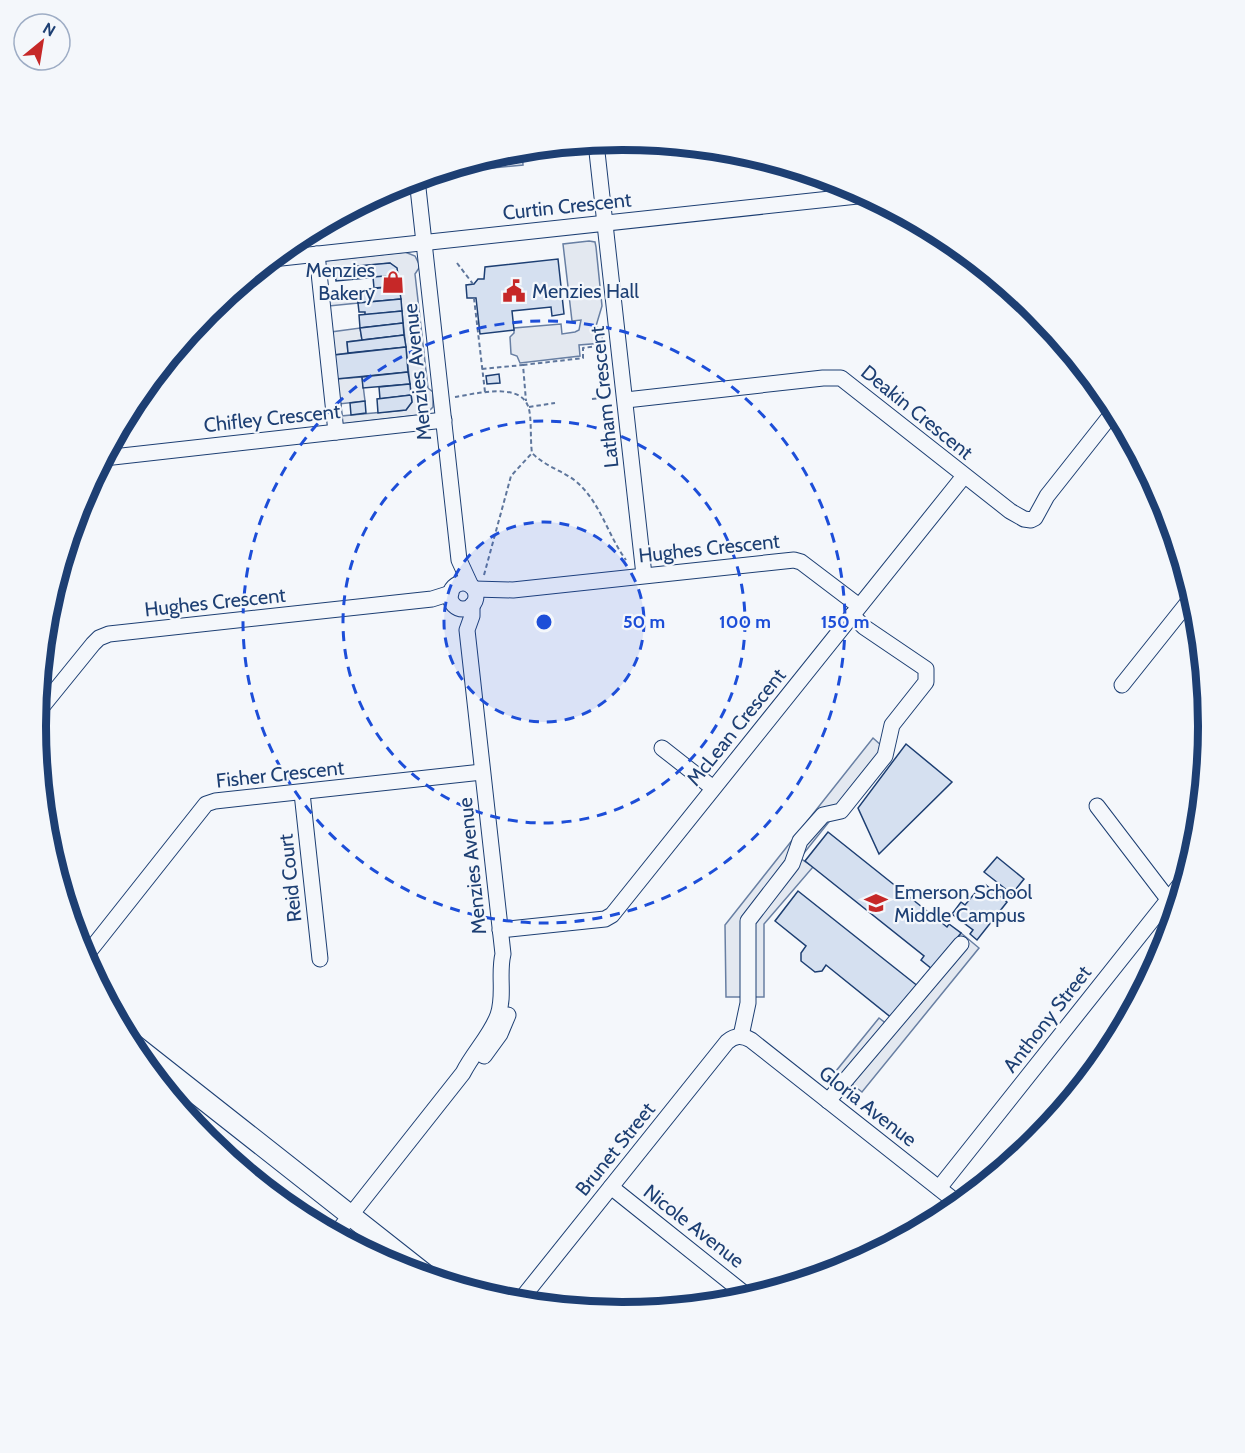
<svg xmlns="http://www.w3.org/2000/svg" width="1245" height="1453" font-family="Cabin,sans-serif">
  <rect width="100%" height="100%" fill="#f4f7fb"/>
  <g fill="#e3e8f0" stroke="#687fa3" stroke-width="1.5">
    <path d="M522,150l1,15 -30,3 -1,-12z"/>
    <path d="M589,241l6,1 1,5 6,59 -6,20 5,4 2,13 -24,2 1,11 -60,7 -3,-7 -6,-2 -1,-17 4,-4v-5l47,-4 1,10 13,-2 4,-2 2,-10 -9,1 -9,-77z"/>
    <path d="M405,252l10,4 4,8v4l-4,6 13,114 5,4v15l-5,5 -8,3 -78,9 -1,-8 65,-6 6,-8 -13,-116 -2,-17 -7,-6 -65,7 -1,-9z"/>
    <path d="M360,290l1,4h-4l1,9 -29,3 -1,-13z"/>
    <path d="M360,328l2,12 -15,2 1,11 -14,2 -3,-23z"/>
    <path d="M362,377l3,24 -26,3 -3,-25z"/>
    <path d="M873,738l19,17 -60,63 -32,40 13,9 -49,57v73h-38l-1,-72z"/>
    <path d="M961,933l18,15 -117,144 -26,-21 43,-53 8,6 6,-5z"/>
  </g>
  <g fill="#d5e0f0" stroke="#1d3f73" stroke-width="1.5">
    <path d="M558,259l6,55 -12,2 -1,-9 -39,4 2,19 -34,4 -4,-36h-9l-1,-13 8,-1 4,-5h6l1,-12z"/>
    <path d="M390,263l7,5 1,7 -62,6 -1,-13z"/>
    <path d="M398,275l1,11 -25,2 -1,-11z"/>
    <path d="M399,286l2,13 -43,4 -1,-9h4l-1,-4z"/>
    <path d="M401,299l1,12 -37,4v-3h-6l-1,-9z"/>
    <path d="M402,311l1,12 -43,5 -1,-13z"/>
    <path d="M403,323l1,12 -42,5 -2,-12z"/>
    <path d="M404,335l2,12 -58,6 -1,-11z"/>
    <path d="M406,347l2,25 -72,7 -2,-24z"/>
    <path d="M408,372l2,12 -47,4 -1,-11z"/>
    <path d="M499,374l1,9 -13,1 -1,-8z"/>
    <path d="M410,384l1,11 -31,4 -1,-12z"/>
    <path d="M411,395l1,7 -6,8 -28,3 -1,-14z"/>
    <path d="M365,401l1,12 -15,2 -1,-12z"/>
    <path d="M906,744l46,38 -73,72 -21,-46z"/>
    <path d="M828,832l119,95 2,-3 12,9 -29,36 -11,-9 3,-4 -119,-95z"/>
    <path d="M997,857l27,22 -12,15 -28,-22z"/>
    <path d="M986,885l21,17 -30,38 -7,-6 3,-4 -21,-16 9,-12 4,3 15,-18 3,3z"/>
    <path d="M798,891l121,96 -26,32 -67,-54 -4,6 -7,1 -14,-11v-8l5,-7 -31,-25z"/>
  </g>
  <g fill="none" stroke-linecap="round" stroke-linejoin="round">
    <g stroke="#1d3f73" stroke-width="17">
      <g id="minor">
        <path d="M596,143l48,432"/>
        <path d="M417,179l42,381 12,26"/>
        <path d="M317,254l19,178"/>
        <path d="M272,259l595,-64"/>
        <path d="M626,400l197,-22h18l169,133 14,8 7,1 4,-2 12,-22 68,-86"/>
        <path d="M104,458l340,-38"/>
        <circle cx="463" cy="596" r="13"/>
        <path d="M474,589l39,1 281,-30 7,2 58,44"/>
        <path d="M1122,685l71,-89"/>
        <path d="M37,713l56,-69 6,-6 10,-4 323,-35 19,-6"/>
        <path d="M662,748l51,40"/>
        <path d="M302,793l18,166"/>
        <path d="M1097,806l71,93"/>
        <path d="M500,930l105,-11 7,-4 352,-439"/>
        <path d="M84,958l122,-154 9,-3 267,-29"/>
        <path d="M741,1036l7,-33v-82l44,-57 8,-23 23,-26 18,-4 44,-55 7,-31 34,-43v-13l-62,-42 -12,-12"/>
        <path d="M484,1056l16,-22 8,-19"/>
        <path d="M828,1101l133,-157"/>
        <path d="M611,1187l139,111"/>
        <path d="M939,1188l248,-312"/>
        <path d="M335,1235l128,-162c10,-20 28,-38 35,-58 7,-20 0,-41 5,-61l-36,-324 5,-14v-11"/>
        <path d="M518,1303l209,-261c8,-7 15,-7 24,-2l209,165"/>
      </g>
    </g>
    <g stroke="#1d3f73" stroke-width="22">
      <path id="major" d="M128,1040l302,238"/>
    </g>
    <g stroke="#5e769c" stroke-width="2" stroke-dasharray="4.5 3" stroke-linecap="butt">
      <path d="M457,263l16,21"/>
      <path d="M474,298l11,94"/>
      <path d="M523,365l60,-7v-10l22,-3"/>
      <path d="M482,369l41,-4 3,36"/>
      <path d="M455,397c19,-3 64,-15 73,9 4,10 2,34 4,47"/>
      <path d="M592,399l18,-2"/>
      <path d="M529,407l26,-4"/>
      <path d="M484,575l27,-99 21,-23c16,16 35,18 50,34 20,21 27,50 44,73"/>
    </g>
    <use href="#minor" stroke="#f4f7fb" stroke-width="15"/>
    <use href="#major" stroke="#f4f7fb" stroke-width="20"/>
  </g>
  <circle cx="544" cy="622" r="100" fill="#1d4ed8" fill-opacity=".12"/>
  <g fill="none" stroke="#1d4ed8" stroke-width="3" stroke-dasharray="10 8">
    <circle cx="544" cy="622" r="100"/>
    <circle cx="544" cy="622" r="201"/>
    <circle cx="544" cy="622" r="301"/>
  </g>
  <defs>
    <g id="shop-bare" transform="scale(1.8)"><path d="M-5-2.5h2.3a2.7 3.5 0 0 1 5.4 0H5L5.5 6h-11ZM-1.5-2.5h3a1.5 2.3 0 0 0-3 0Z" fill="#c62828" stroke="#f4f7fb" stroke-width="2.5" paint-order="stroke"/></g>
    <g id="civic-bare" transform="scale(1.8)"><path d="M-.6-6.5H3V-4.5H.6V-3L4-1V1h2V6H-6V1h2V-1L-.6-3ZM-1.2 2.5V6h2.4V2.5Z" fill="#c62828" stroke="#f4f7fb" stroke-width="2.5" paint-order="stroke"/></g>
    <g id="school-bare" transform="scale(1.8)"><path d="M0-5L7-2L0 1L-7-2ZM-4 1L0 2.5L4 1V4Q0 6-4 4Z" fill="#c62828" stroke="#f4f7fb" stroke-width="2.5" paint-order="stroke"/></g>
  </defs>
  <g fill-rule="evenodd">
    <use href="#shop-bare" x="393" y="282"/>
    <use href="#civic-bare" x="514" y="291"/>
    <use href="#school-bare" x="876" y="903"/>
  </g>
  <g text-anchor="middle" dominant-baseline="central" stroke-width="4.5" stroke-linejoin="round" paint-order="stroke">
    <g font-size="20" fill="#1d3f73" stroke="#f4f7fb">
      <text transform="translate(567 206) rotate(-6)">Curtin Crescent</text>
      <text transform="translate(417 372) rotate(-96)">Menzies Avenue</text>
      <text transform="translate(604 397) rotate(-96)">Latham Crescent</text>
      <text transform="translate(917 412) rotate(39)">Deakin Crescent</text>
      <text transform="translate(272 418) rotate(-6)">Chifley Crescent</text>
      <text transform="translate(709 548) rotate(-6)">Hughes Crescent</text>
      <text transform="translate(215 602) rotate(-6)">Hughes Crescent</text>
      <text transform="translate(736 727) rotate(-51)">McLean Crescent</text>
      <text transform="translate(280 774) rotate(-6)">Fisher Crescent</text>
      <text transform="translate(472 866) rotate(-96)">Menzies Avenue</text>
      <text transform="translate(290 878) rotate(-96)">Reid Court</text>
      <text transform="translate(1047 1019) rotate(-52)">Anthony Street</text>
      <text transform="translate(868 1106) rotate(38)">Gloria Avenue</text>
      <text transform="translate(615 1149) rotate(-51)">Brunet Street</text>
      <text transform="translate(694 1226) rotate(38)">Nicole Avenue</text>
    </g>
    <g font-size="20" fill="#1d3f73" stroke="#f4f7fb" text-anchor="start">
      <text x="375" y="270" text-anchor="end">Menzies<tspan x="375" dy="23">Bakery</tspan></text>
      <text x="532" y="291">Menzies Hall</text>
      <text x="894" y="892">Emerson School<tspan x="894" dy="23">Middle Campus</tspan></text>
    </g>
  </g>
  <path d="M0 0H1245V1453H0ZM46 726a576 576 0 1 1 1152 0a576 576 0 1 1-1152 0Z" fill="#f4f7fb" fill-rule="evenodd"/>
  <path fill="none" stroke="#1d3f73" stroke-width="8" d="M46 726a576 576 0 1 1 1152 0a576 576 0 1 1-1152 0Z"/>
  <circle cx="544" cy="622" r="9" fill="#1d4ed8" stroke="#f4f7fb" stroke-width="3"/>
  <g font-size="18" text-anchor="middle" font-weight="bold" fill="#1d4ed8" stroke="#f4f7fb" stroke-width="4.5" stroke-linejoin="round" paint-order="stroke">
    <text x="644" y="628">50 m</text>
    <text x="745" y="628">100 m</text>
    <text x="845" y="628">150 m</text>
  </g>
  <g transform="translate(42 42) rotate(30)"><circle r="28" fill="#f4f7fb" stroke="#9eadc5" stroke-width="1.5"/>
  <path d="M0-4.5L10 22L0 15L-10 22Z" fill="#c62828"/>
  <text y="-9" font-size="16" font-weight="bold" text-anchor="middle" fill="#1d3f73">N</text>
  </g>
</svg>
